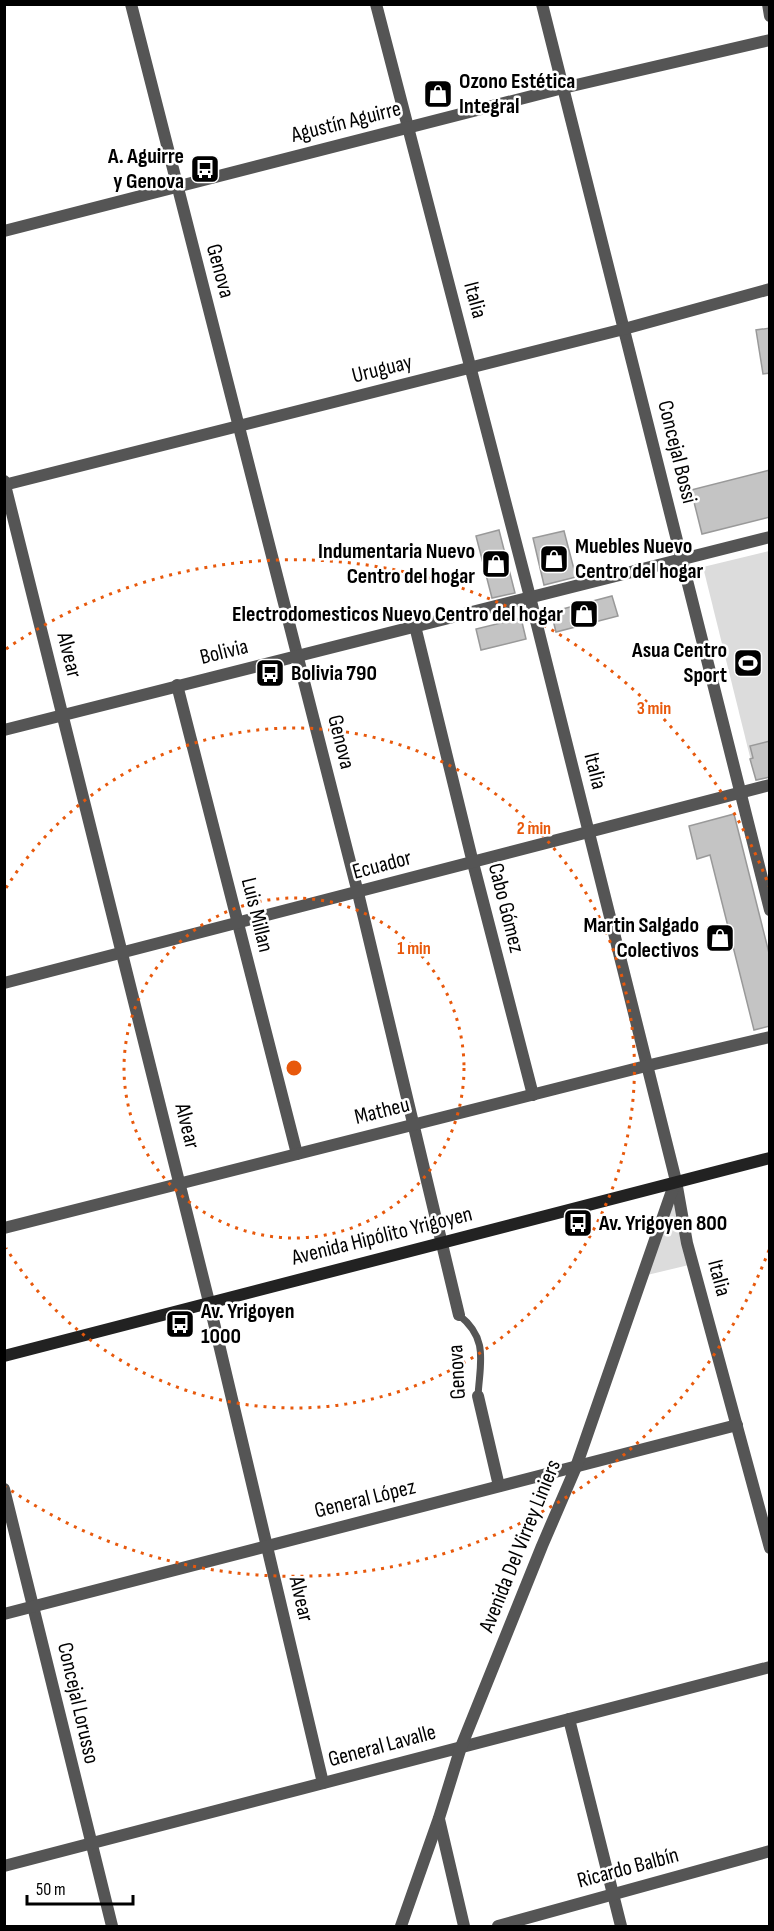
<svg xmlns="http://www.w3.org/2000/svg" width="774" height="1931" font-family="'Sofia Sans Condensed',sans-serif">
  <rect width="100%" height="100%" fill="#fff"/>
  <g fill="#dcdcdc">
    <path d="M769,551v227l-13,3 -53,-214z"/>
    <path d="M677,1194l16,70 -50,12z"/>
  </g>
  <g fill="#c4c4c4" stroke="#999" stroke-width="1.5">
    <path d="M770,328v45l-7,1 -7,-44z"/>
    <path d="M770,470v47l-68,17 -11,-44z"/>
    <path d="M499,530l16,63 -23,5 -16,-62z"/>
    <path d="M564,531l12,46 -32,8 -11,-47z"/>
    <path d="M612,596l6,20 -62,16 -5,-20z"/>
    <path d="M521,618l5,21 -45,11 -5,-21z"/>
    <path d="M770,741v36l-14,3 -6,-21 3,-1 -3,-12z"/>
    <path d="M734,814l36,143v69l-16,4 -44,-175 -13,4 -8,-33z"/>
  </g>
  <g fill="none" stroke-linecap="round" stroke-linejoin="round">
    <path stroke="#555" stroke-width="7" d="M459,1315c30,24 21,47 19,81"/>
    <g stroke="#555" stroke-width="12">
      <path d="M131,4l227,889 101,422"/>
      <path d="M376,4l154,593 146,584 11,62 83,305"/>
      <path d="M542,4l228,906"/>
      <path d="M768,4l2,12"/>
      <path d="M4,231l559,-143 207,-48"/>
      <path d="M4,481l205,821 114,481"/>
      <path d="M4,485l620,-156 146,-40"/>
      <path d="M415,626l58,237 60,232"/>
      <path d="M177,685l120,469"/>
      <path d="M4,730l766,-193"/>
      <path d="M4,983l766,-198"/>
      <path d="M4,1228l642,-162 124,-29"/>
      <path d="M478,1396l21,90"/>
      <path d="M4,1489l108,437"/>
      <path d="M4,1614l733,-189"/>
      <path d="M569,1719l52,207"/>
      <path d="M439,1819l25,107"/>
      <path d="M4,1866l766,-199"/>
      <path d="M401,1926l38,-108 22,-71 81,-201 34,-79 98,-282"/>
      <path d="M498,1926l272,-75"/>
    </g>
    <path stroke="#222" stroke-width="12" d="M4,1356l766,-198"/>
  </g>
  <g fill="none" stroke="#e8590c" stroke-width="3" stroke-dasharray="3 6">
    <circle cx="294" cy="1068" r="170"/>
    <path d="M6 888A340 340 0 1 1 6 1248"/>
    <path d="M769 1250A509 509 0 0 1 6 1487M6 649A509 509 0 0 1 769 886"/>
  </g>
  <defs>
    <g id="shop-square" transform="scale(1.5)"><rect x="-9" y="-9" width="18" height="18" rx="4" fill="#000" stroke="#fff"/><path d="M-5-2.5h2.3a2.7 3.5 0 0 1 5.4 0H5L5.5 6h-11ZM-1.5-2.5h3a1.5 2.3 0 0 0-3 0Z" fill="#fff"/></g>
    <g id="bus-square" transform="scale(1.5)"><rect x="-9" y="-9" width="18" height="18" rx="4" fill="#000" stroke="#fff"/><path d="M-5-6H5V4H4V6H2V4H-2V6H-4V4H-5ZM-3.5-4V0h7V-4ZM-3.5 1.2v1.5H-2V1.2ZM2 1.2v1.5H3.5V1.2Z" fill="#fff"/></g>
    <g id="stadium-square" transform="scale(1.5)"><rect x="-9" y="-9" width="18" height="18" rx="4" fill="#000" stroke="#fff"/><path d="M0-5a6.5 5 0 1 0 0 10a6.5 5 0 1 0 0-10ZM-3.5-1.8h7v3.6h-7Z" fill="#fff"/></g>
  </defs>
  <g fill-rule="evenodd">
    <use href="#shop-square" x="438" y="94"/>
    <use href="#bus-square" x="205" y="169"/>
    <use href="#shop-square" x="554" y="559"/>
    <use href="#shop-square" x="496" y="564"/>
    <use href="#shop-square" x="584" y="614"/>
    <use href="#stadium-square" x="748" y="663"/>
    <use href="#bus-square" x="270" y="673"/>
    <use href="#shop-square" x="720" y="938"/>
    <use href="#bus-square" x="578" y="1223"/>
    <use href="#bus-square" x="180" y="1324"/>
  </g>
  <g text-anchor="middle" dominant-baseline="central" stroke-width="5" stroke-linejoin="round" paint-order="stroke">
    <g font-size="22" font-weight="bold" fill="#000" stroke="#fff" text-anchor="start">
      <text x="459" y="81">Ozono Estética<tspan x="459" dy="25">Integral</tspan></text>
      <text x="184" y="156" text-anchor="end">A. Aguirre<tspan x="184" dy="25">y Genova</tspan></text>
      <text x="575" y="546">Muebles Nuevo<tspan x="575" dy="25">Centro del hogar</tspan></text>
      <text x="475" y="551" text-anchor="end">Indumentaria Nuevo<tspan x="475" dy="25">Centro del hogar</tspan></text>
      <text x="563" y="614" text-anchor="end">Electrodomesticos Nuevo Centro del hogar</text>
      <text x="727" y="650" text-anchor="end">Asua Centro<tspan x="727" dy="25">Sport</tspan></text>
      <text x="291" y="673">Bolivia 790</text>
      <text x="699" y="925" text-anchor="end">Martin Salgado<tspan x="699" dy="25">Colectivos</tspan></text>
      <text x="599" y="1223">Av. Yrigoyen 800</text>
      <text x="201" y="1311">Av. Yrigoyen<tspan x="201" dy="25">1000</tspan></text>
    </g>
    <g font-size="22" fill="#000" stroke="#fff">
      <text transform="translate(346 122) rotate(-14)">Agustín Aguirre</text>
      <text transform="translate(220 271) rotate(75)">Genova</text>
      <text transform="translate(475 300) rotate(75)">Italia</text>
      <text transform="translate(382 369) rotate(-14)">Uruguay</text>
      <text transform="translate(677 452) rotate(76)">Concejal Bossi</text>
      <text transform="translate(224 652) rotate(-14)">Bolivia</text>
      <text transform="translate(69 655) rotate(76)">Alvear</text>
      <text transform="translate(341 742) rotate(76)">Genova</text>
      <text transform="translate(595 771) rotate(76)">Italia</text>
      <text transform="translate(382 865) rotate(-15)">Ecuador</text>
      <text transform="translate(506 908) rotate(76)">Cabo Gómez</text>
      <text transform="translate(257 915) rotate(76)">Luis Millan</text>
      <text transform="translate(382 1111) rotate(-14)">Matheu</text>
      <text transform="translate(187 1126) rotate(76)">Alvear</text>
      <text transform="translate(382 1236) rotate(-14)">Avenida Hipólito Yrigoyen</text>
      <text transform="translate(719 1278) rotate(75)">Italia</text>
      <text transform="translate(457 1372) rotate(-93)">Genova</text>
      <text transform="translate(365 1499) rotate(-14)">General López</text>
      <text transform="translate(520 1546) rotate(-68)">Avenida Del Virrey Liniers</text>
      <text transform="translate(301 1599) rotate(77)">Alvear</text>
      <text transform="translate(78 1703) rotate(77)">Concejal Lorusso</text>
      <text transform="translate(382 1746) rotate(-15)">General Lavalle</text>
      <text transform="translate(628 1868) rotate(-15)">Ricardo Balbín</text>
    </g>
  </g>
  <circle cx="294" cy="1068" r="9" fill="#e8590c" stroke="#fff" stroke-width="3"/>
  <g font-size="18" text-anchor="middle" font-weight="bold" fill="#e8590c" stroke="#fff" stroke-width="5" stroke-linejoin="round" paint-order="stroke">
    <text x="654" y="714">3 min</text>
    <text x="534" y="834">2 min</text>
    <text x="414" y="954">1 min</text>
  </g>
  <rect width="774" height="1931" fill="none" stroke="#000000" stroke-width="12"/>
  <path d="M27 1895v9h106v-9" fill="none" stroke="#000000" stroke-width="3"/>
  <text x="36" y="1895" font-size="18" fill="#000000" stroke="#ffffff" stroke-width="4.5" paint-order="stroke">50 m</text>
</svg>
